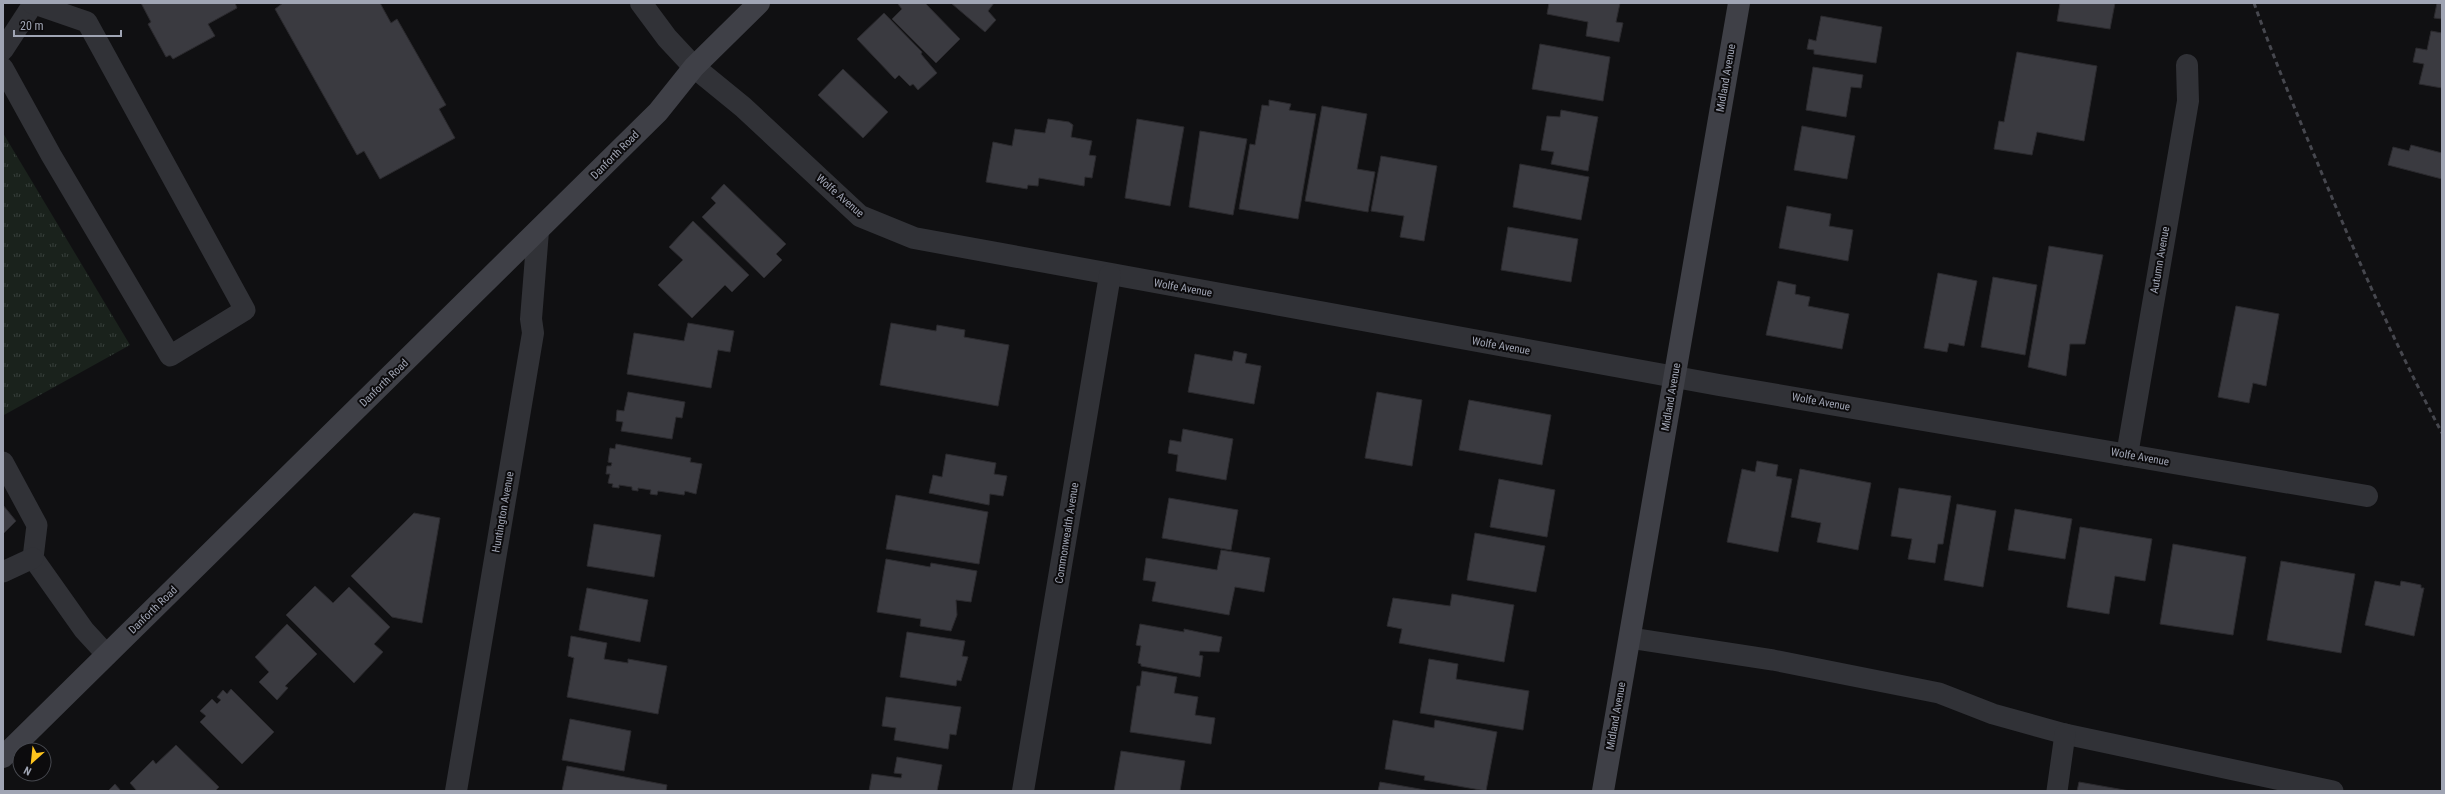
<svg xmlns="http://www.w3.org/2000/svg" width="2445" height="794" font-family="'Roboto Condensed',sans-serif">
  <defs>
    <pattern id="grass-tufts" width="24" height="20" patternUnits="userSpaceOnUse"><rect width="24" height="20" fill="#1a221c"/><path d="M3 7l-1-3M5 7V3M7 7l1-3M15 17l-1-3M17 17v-4M19 17l1-3" fill="none" stroke="#383f3b"/></pattern>
  </defs>
  <rect width="100%" height="100%" fill="#101012"/>
  <path fill="url(#grass-tufts)" d="M3,133l127,212 -126,70 -1,-2z"/>
  <g fill="#3a3a40" stroke="#2b2a2e">
    <path d="M141,3h94l2,5 -29,16 7,12 -42,23 -3,-4 -4,2 -18,-33 3,-2z"/>
    <path d="M380,3l11,20 6,-4 49,86 -7,4 16,29 -75,41 -16,-28 -7,4 -82,-146 8,-6z"/>
    <path d="M899,3h26l35,36 -24,24 -44,-44 10,-10 -4,-5z"/>
    <path d="M951,3h43l-6,8 8,9 -11,12z"/>
    <path d="M1549,3h71l-4,19 7,1 -4,19 -33,-6 2,-14 -41,-8z"/>
    <path d="M2060,3h55l-5,26 -53,-8z"/>
    <path d="M2437,3h5v16l-8,-1z"/>
    <path d="M884,13l38,39 -1,2 16,19 -19,17 -5,-6 -3,2 -11,-11 -4,4 -38,-40z"/>
    <path d="M1821,16l61,11 -6,36 -62,-9v-4l-7,-1 2,-10 7,2z"/>
    <path d="M2431,31l11,2v55l-23,-4 5,-20 -11,-2 3,-14 11,2z"/>
    <path d="M1540,44l70,13 -7,44 -71,-12z"/>
    <path d="M2017,52l80,14 -13,75 -47,-9 -5,23 -38,-6 5,-28 5,1z"/>
    <path d="M1813,67l50,8 -2,13 -10,-1 -5,30 -40,-7z"/>
    <path d="M843,69l45,43 -25,26 -45,-43z"/>
    <path d="M1269,100l22,4 -2,6 27,4 -18,105 -59,-10 11,-65 5,1 7,-40 7,1z"/>
    <path d="M1322,106l45,8 -10,55 18,3 -7,40 -63,-11z"/>
    <path d="M1561,110l37,7 -10,54 -37,-7 3,-12 -13,-2 6,-34 13,1z"/>
    <path d="M1048,119l21,3 4,3 -2,12 21,4 -3,14 7,1 -4,22 -7,-1 -1,9 -45,-8 -1,8 -10,-1 -1,4 -41,-7 7,-40 19,4 3,-17 30,4z"/>
    <path d="M1137,119l47,8 -14,79 -45,-8z"/>
    <path d="M1802,126l53,10 -8,43 -53,-9z"/>
    <path d="M1200,131l47,8 -14,76 -44,-8z"/>
    <path d="M2411,145l31,8v26l-54,-14 5,-18 16,4z"/>
    <path d="M1381,156l56,10 -13,75 -24,-4 4,-21 -33,-5z"/>
    <path d="M1520,164l69,13 -8,43 -68,-13z"/>
    <path d="M724,184l62,60 -10,10 6,6 -18,18 -62,-61 14,-14 -5,-5z"/>
    <path d="M1787,206l44,8 -2,12 24,4 -5,31 -69,-13z"/>
    <path d="M693,221l56,54 -17,17 -7,-7 -33,33 -34,-33 25,-25 -14,-13z"/>
    <path d="M1508,227l70,12 -7,43 -70,-12z"/>
    <path d="M2049,246l54,9 -18,89h-15l-4,32 -38,-9z"/>
    <path d="M1938,273l39,8 -13,65 -15,-3 -2,9 -23,-4z"/>
    <path d="M1993,277l44,8 -12,70 -44,-8z"/>
    <path d="M1778,281l18,4 -1,9 15,3 -2,9 41,8 -7,35 -76,-14z"/>
    <path d="M2236,306l43,8 -13,72 -13,-3 -4,20 -31,-6z"/>
    <path d="M688,323l46,8 -4,21 -12,-2 -7,38 -84,-14 7,-41 50,8z"/>
    <path d="M891,323l45,8 1,-6 28,5 -1,7 45,8 -11,61 -118,-21z"/>
    <path d="M1234,351l13,3 -2,9 16,3 -7,38 -66,-12 7,-38 37,7z"/>
    <path d="M628,392l57,10 -3,16 -6,-1 -4,22 -51,-8 2,-9 -7,-1 1,-11 7,1z"/>
    <path d="M1377,392l45,8 -10,66 -47,-8z"/>
    <path d="M1469,400l82,15 -9,50 -83,-15z"/>
    <path d="M1183,429l50,10 -7,41 -50,-9 2,-16 -10,-2 2,-13 11,2z"/>
    <path d="M616,444l75,14 -1,4 12,2 -6,30 -11,-3 -1,4 -26,-4 -1,4 -7,-1 1,-4 -13,-2v3l-6,-1v-3l-13,-2v3l-7,-1 1,-3 -5,-1 2,-9h-4l1,-8h4l1,-3 -4,-1 2,-14 5,1z"/>
    <path d="M946,454l50,9 -2,11 13,2 -4,20 -13,-2 -1,11 -60,-12 4,-18 9,2z"/>
    <path d="M1757,461l21,4 -2,11 16,3 -14,73 -51,-10 15,-73 13,3z"/>
    <path d="M1800,469l71,14 -13,67 -41,-8 4,-19 -30,-6z"/>
    <path d="M1499,479l56,11 -8,47 -57,-10z"/>
    <path d="M1899,488l52,8 -8,48h-5l-3,19 -27,-4 4,-20 -21,-3z"/>
    <path d="M896,495l92,17 -9,52 -93,-15z"/>
    <path d="M1169,498l69,12 -7,40 -69,-12z"/>
    <path d="M1957,504l39,7 -13,76 -39,-7z"/>
    <path d="M3,505l13,16 -13,13z"/>
    <path d="M2015,509l57,10 -7,40 -57,-9z"/>
    <path d="M414,513l26,5 -18,105 -30,-6 -41,-41z"/>
    <path d="M594,524l67,11 -7,42 -67,-11z"/>
    <path d="M2080,527l72,12 -7,42 -30,-5 -6,38 -42,-7z"/>
    <path d="M1475,533l70,13 -9,46 -69,-12z"/>
    <path d="M2173,544l73,13 -13,78 -73,-11z"/>
    <path d="M1221,550l49,8 -6,34 -29,-5 -6,28 -77,-14 4,-19 -13,-2 3,-22 71,12z"/>
    <path d="M886,559l44,8 1,-4 46,8 -6,31 -15,-2 1,15 -6,16 -31,-5 1,-7 -44,-7z"/>
    <path d="M2281,561l74,13 -14,79 -74,-13z"/>
    <path d="M2375,581l25,5 1,-5 20,4v3h3l-10,48 -49,-11z"/>
    <path d="M315,586l18,17 16,-16 41,40 -16,17 9,8 -29,31 -68,-68z"/>
    <path d="M587,588l61,12 -8,42 -61,-12z"/>
    <path d="M1452,594l62,11 -10,57 -105,-19 3,-14 -15,-3 6,-28 57,8z"/>
    <path d="M287,624l30,30 -32,32 3,2 -11,12 -18,-18 10,-10 -14,-15z"/>
    <path d="M1140,624l44,8v-3l38,8 -3,15 -19,-1 -1,4 4,1 -3,21 -59,-11v-2l-3,-1 3,-17 -5,-1z"/>
    <path d="M907,632l58,9 -3,15 6,1 -7,24 -4,-1 -1,6 -56,-9z"/>
    <path d="M571,636l36,7 -3,16 24,4v-4l39,7 -9,48 -91,-17 7,-39 -6,-2z"/>
    <path d="M1429,659l29,5 -2,15 73,12 -6,39 -103,-17z"/>
    <path d="M1142,671l35,6 -3,16 24,4 -3,18 20,3 -4,26 -81,-12 7,-46h3z"/>
    <path d="M231,689l43,43 -32,32 -42,-42 6,-6 -6,-5 12,-12 5,5 4,-4 -4,-3 6,-7 4,4z"/>
    <path d="M886,697l75,10 -5,28 -6,-1 -2,15 -54,-9 2,-12 -14,-2z"/>
    <path d="M570,719l61,12 -7,40 -62,-11z"/>
    <path d="M1393,720l41,8 1,-8 62,12 -11,59 -62,-11 1,-4 -40,-7z"/>
    <path d="M176,745l43,42 -4,4h-78l-7,-8 23,-23 3,4z"/>
    <path d="M1121,751l64,10 -5,30h-66z"/>
    <path d="M897,757l45,8 -5,26h-68l3,-17 29,4 1,-4 -8,-1z"/>
    <path d="M567,766l100,19 -1,6h-104z"/>
    <path d="M1380,782l51,9h-53z"/>
    <path d="M2079,782l51,9h-53z"/>
    <path d="M115,784l6,7h-13z"/>
  </g>
  <g fill="none" stroke-linecap="round" stroke-linejoin="round">
    <g stroke="#313237" stroke-width="21">
      <path d="M3,50l30,-46"/>
      <path d="M3,68l48,87 119,201 75,-46 -158,-288 -55,-19"/>
      <path d="M3,462l34,63 -4,33 51,72 23,25"/>
      <path d="M3,572l30,-14"/>
      <path d="M1630,638l143,22 166,33 54,21 72,20 268,57"/>
      <path d="M2057,791l8,-57"/>
    </g>
    <g stroke="#313237" stroke-width="22">
      <path d="M641,3l26,35 27,29 49,40 117,109 54,22 805,147 648,111"/>
      <path d="M2127,455l61,-354 -1,-36"/>
      <path d="M456,791l77,-458 -2,-14 7,-88"/>
      <path d="M1023,791l87,-516"/>
    </g>
    <g stroke="#3f4047" stroke-width="22">
      <path d="M3,757l655,-645 36,-45 65,-64"/>
      <path d="M1603,791l136,-788"/>
    </g>
    <path stroke="#46474e" stroke-width="3" stroke-dasharray="5 4" stroke-linecap="butt" d="M2254,3c20,56 43,111 66,166 37,89 76,178 122,264"/>
  </g>
  <g text-anchor="middle" dominant-baseline="central" stroke-width="4" stroke-linejoin="round" paint-order="stroke">
    <g font-size="11" fill="#a0a5b4" stroke="#0c0b0d">
      <text transform="translate(1726 78) rotate(-80)">Midland Avenue</text>
      <text transform="translate(615 155) rotate(-45)">Danforth Road</text>
      <text transform="translate(840 196) rotate(41)">Wolfe Avenue</text>
      <text transform="translate(2160 260) rotate(-80)">Autumn Avenue</text>
      <text transform="translate(1183 288) rotate(10)">Wolfe Avenue</text>
      <text transform="translate(1501 346) rotate(10)">Wolfe Avenue</text>
      <text transform="translate(384 383) rotate(-44)">Danforth Road</text>
      <text transform="translate(1671 397) rotate(-80)">Midland Avenue</text>
      <text transform="translate(1821 402) rotate(10)">Wolfe Avenue</text>
      <text transform="translate(2140 457) rotate(10)">Wolfe Avenue</text>
      <text transform="translate(503 512) rotate(-80)">Huntington Avenue</text>
      <text transform="translate(1067 533) rotate(-81)">Commonwealth Avenue</text>
      <text transform="translate(153 610) rotate(-44)">Danforth Road</text>
      <text transform="translate(1616 716) rotate(-80)">Midland Avenue</text>
    </g>
  </g>
  <rect width="2445" height="794" fill="none" stroke="#a0a5b4" stroke-width="8"/>
  <g transform="translate(32 762) rotate(207)"><circle r="19" fill="#0c0b0d" stroke="#474950"/>
  <path d="M0-3L7 15L0 10L-7 15Z" fill="#fec41d"/>
  <text y="-6" font-size="11" font-weight="bold" text-anchor="middle" fill="#a0a5b4">N</text>
  </g>
  <path d="M14 30v6h107v-6" fill="none" stroke="#a0a5b4" stroke-width="2"/>
  <text x="20" y="30" font-size="12" fill="#a0a5b4" stroke="#0c0b0d" stroke-width="3" paint-order="stroke">20 m</text>
</svg>
